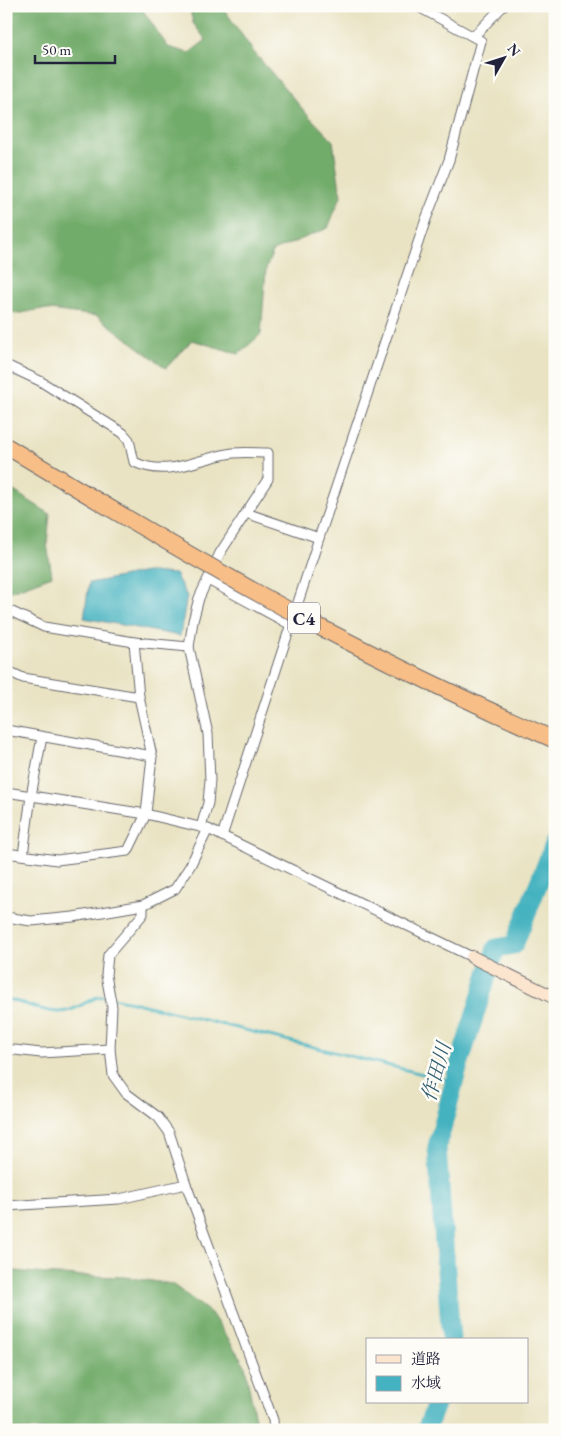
<svg xmlns="http://www.w3.org/2000/svg" width="561" height="1436" font-family="'EB Garamond','Noto Serif JP',serif">
  <rect width="100%" height="100%" fill="#fdfcf7"/>
  <filter id="ink" filterUnits="userSpaceOnUse"><feTurbulence type="fractalNoise" baseFrequency=".02" numOctaves="2"/><feDisplacementMap in="SourceGraphic" scale="10" xChannelSelector="R" yChannelSelector="G"/><feConvolveMatrix kernelMatrix="1 2 1 2 8 2 1 2 1" color-interpolation-filters="sRGB"/></filter>
  <filter id="wash" filterUnits="userSpaceOnUse"><feTurbulence type="fractalNoise" baseFrequency=".0096" numOctaves="4" result="noise"/><feDisplacementMap in="SourceGraphic" scale="20" xChannelSelector="R" yChannelSelector="G"/><feGaussianBlur stdDeviation="1.12" result="paint"/><feColorMatrix in="noise" values="0 0 0 0 0 0 0 0 0 0 0 0 0 0 0 0 0 1.4 0 .05"/><feComposite in="paint" operator="in"/></filter>
  <g filter="url(#wash)">
    <rect width="100%" height="100%" fill="#e9e3c3"/>
    <g fill="#72ac6b" stroke="#4a6753">
      <path d="M6,6h134l28,41 21,6 17,-13 -13,-17 -4,-17h28l9,6 27,39 53,62 27,28 8,55 -13,32 -55,23 -7,18 -5,65 -22,20 -47,-14 -26,28 -69,-52 -55,-7 -26,5 -10,-7z"/>
      <path d="M6,486l44,28 -3,30 5,32 -46,17z"/>
      <path d="M6,1270l50,5 69,2 47,7 39,29 34,52 12,65h-251z"/>
    </g>
    <path fill="#44b2c0" stroke="#336a7e" d="M146,572l29,2 12,22 -7,40 -96,-18 5,-35z"/>
    <g fill="none" stroke-linecap="round" stroke-linejoin="round">
      <path stroke="#44b2c0" stroke-width="3" d="M6,999c18,3 35,13 53,13 15,0 25,-10 39,-15 8,-2 22,3 30,4l327,81"/>
      <g stroke="#44b2c0" stroke-width="19">
        <path d="M451,1340l-14,-193 21,-79 38,-120 18,-3 41,-103"/>
        <path d="M426,1430l11,-28"/>
      </g>
    </g>
  </g>
  <g filter="url(#ink)">
    <g fill="none" stroke-linecap="round" stroke-linejoin="round">
      <g stroke="#68666b" stroke-width="11">
        <g id="street">
          <path d="M474,36l29,-30"/>
          <path d="M6,365l34,16 83,52 6,7 5,22c37,17 64,-5 99,-9 12,-1 24,0 35,0v26l-48,74 -21,45 -6,23 -4,26 19,87 2,46 -2,23 -7,24"/>
          <path d="M246,513l73,25"/>
          <path d="M208,580l83,45"/>
          <path d="M6,609l38,18 90,15 55,5"/>
          <path d="M6,670l17,8 116,19"/>
          <path d="M6,730l146,26"/>
          <path d="M6,792l140,22 62,15 264,128"/>
          <path d="M222,836l97,-298 107,-319 23,-59 32,-119 -64,-35"/>
          <path d="M6,853l51,7 71,-9 18,-37 6,-58 -13,-59 -5,-55"/>
          <path d="M23,855l8,-59 11,-59"/>
          <path d="M143,905v9l-35,41 -2,20 6,32 -2,42 3,26 13,18 32,24 11,15 17,52 87,236 1,10"/>
          <path d="M6,917l25,4 42,-4 70,-12 32,-16 15,-23 18,-37"/>
          <path d="M6,1049l35,4 69,-4"/>
          <path d="M6,1206l113,-7 67,-15"/>
        </g>
      </g>
      <g stroke="#68666b" stroke-width="14">
        <path id="secondary" d="M472,957l83,41"/>
      </g>
      <g stroke="#68666b" stroke-width="18">
        <path id="highway" d="M6,446l57,34"/>
      </g>
      <use href="#street" stroke="#fff" stroke-width="9"/>
      <use href="#secondary" stroke="#fce5cf" stroke-width="12"/>
      <use href="#highway" stroke="#f7be87" stroke-width="16"/>
      <g stroke="#68666b" stroke-width="18" stroke-linecap="butt">
        <path id="highway-bridge" d="M63,480c83,50 167,99 253,145 78,41 158,79 239,115"/>
      </g>
      <use href="#highway-bridge" stroke="#f7be87" stroke-width="16"/>
    </g>
  </g>
  <g text-anchor="middle" dominant-baseline="central" stroke-width="5" stroke-linejoin="round" paint-order="stroke">
    <rect fill="#fdfcf7" stroke="#646373" stroke-width="1" x="288" y="602.5" width="32" height="31" rx="4"/>
    <g font-size="18" font-weight="bold" fill="#22223b">
      <text x="304" y="618">C4</text>
    </g>
    <g font-size="20" font-style="italic" fill="#305c70" stroke="#fdfcf7">
      <text transform="translate(436 1072) rotate(-74)">作田川</text>
    </g>
  </g>
  <rect width="561" height="1436" fill="none" stroke="#fdfcf7" stroke-width="25"/>
  <rect x="366" y="1338" width="162" height="65" fill="#fdfcf7" stroke="#a5a5ac"/>
  <rect x="376" y="1355" width="25" height="8" fill="#fce5cf" stroke="#a5a5ac"/>
  <text x="411" y="1364" font-size="15" fill="#22223b">道路</text>
  <rect x="376" y="1376" width="25" height="15" fill="#44b2c0" stroke="#a5a5ac"/>
  <text x="411" y="1388" font-size="15" fill="#22223b">水域</text>
  <g transform="translate(504 58) rotate(51)" stroke="#fdfcf7" stroke-width="4" paint-order="stroke">
  <path d="M0-4L9 19L0 12L-9 19Z" fill="#22223b"/>
  <text y="-8" font-size="14" font-weight="bold" text-anchor="middle" fill="#22223b">N</text>
  </g>
  <path d="M35 55v8h80v-8" fill="none" stroke="#22223b" stroke-width="2.5"/>
  <text x="42" y="55" font-size="15" fill="#22223b" stroke="#fdfcf7" stroke-width="4" paint-order="stroke">50 m</text>
</svg>
